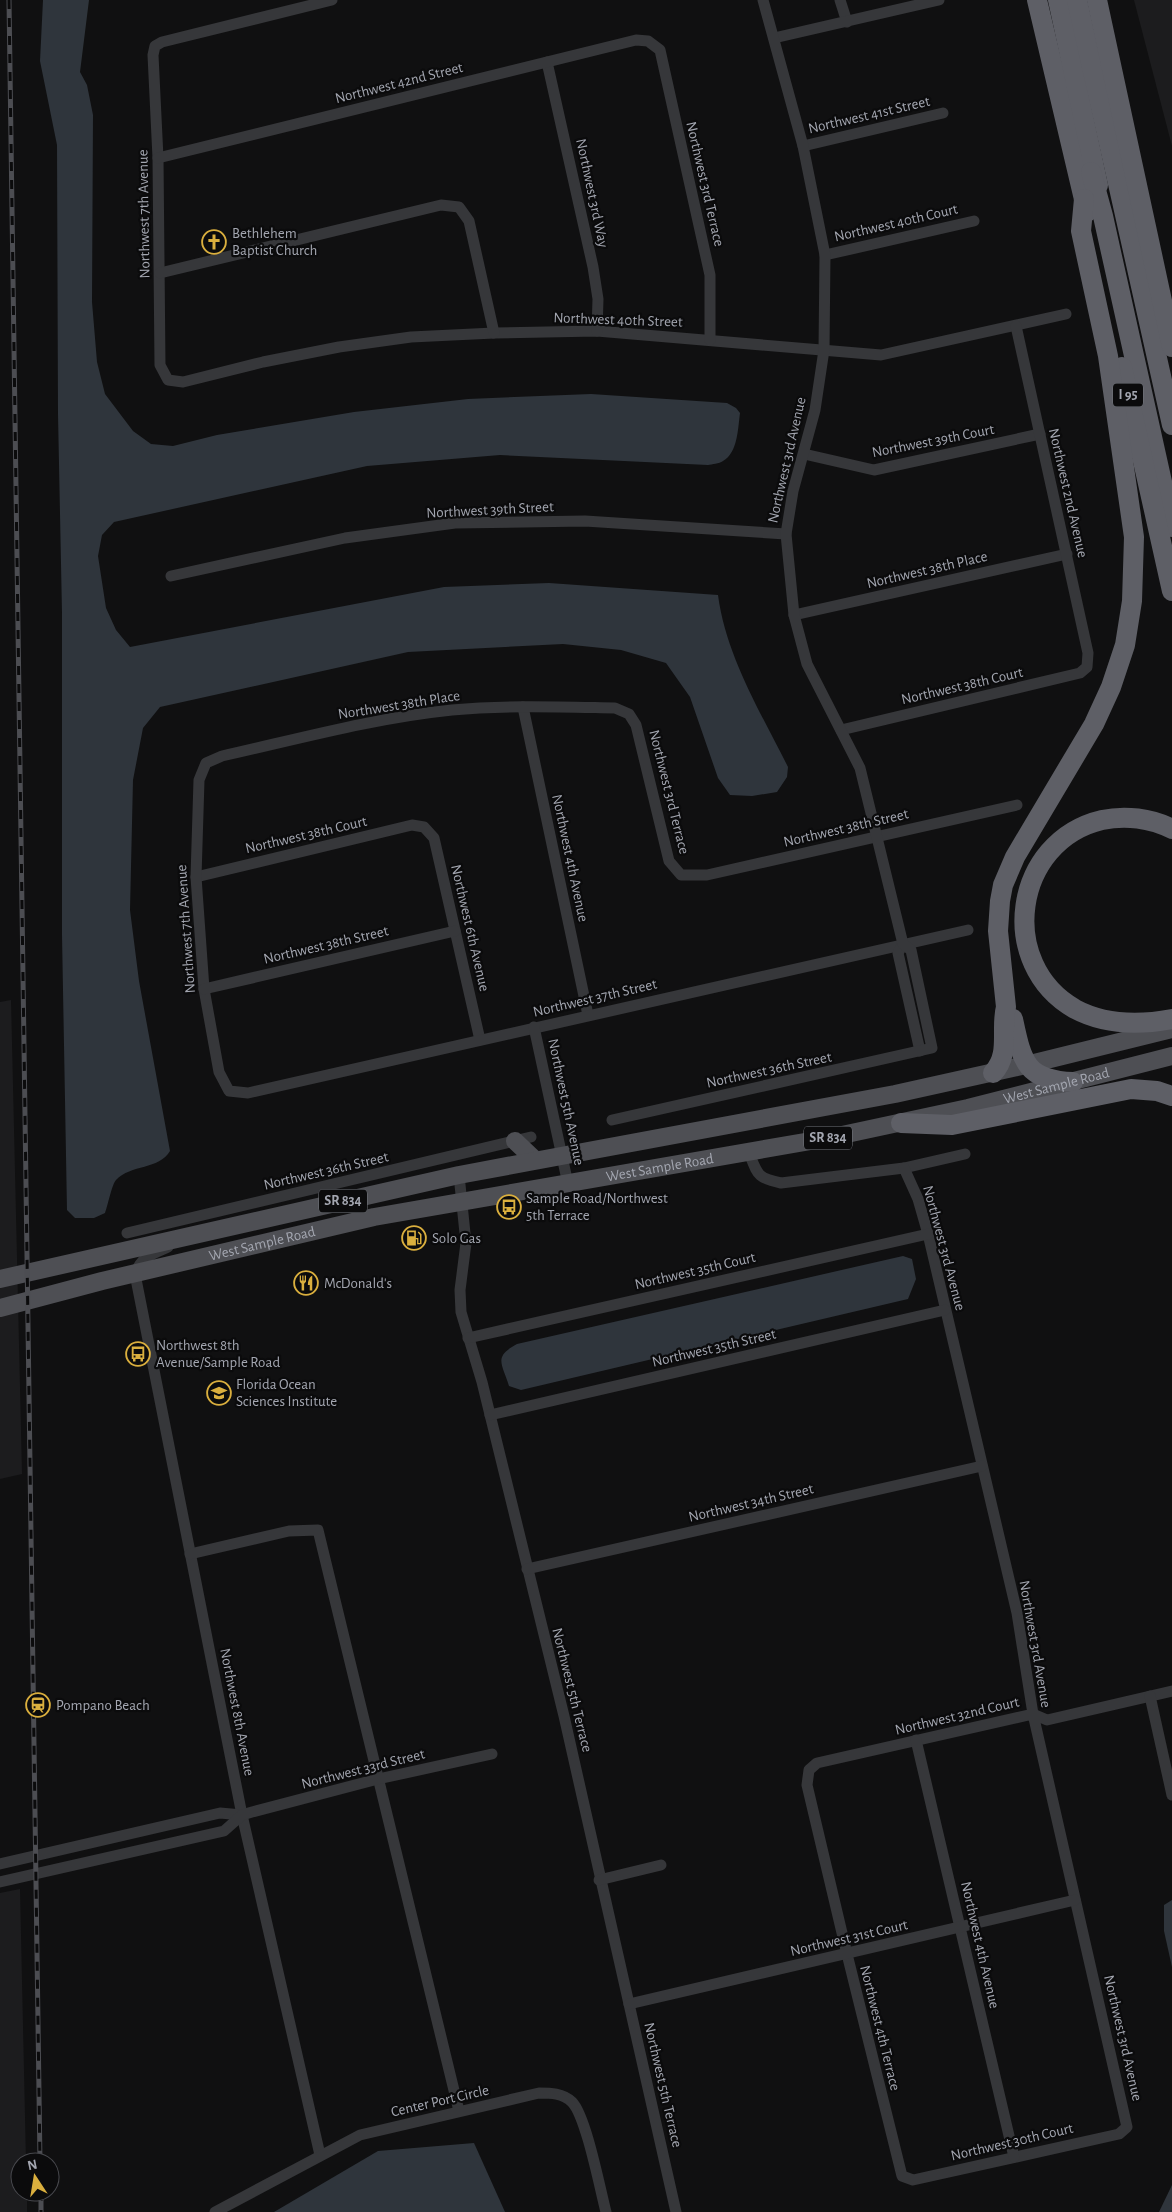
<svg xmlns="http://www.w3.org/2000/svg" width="1172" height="2212" font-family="'Alegreya Sans',sans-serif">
  <rect width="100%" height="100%" fill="#101011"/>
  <g fill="#1c1c1e">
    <path d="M1134,0h38v146z"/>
    <path d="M11,1000l11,474 -22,5v-477z"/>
    <path d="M20,1889l6,273h-6v30h7v20h-27v-319z"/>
  </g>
  <g fill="#2f353c">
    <path d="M43,0h46l-9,72 7,13 6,30 -1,187 5,60 8,32 28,37 18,13 22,2 44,-11 137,-23 114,-13 123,-5 136,9 9,5 4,5c-2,14 -2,40 -17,48 -4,3 -11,3 -15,4l-208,-10 -133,11 -253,56 -12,13 -4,21 8,52 10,22 14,17 314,-60 105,-4 169,12c8,61 43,118 70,172l-1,10 -10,15 -25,4 -22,-1 -12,-17 -28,-81 -24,-34 -45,-13 -58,-6 -155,8 -248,55 -17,21 -10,52 -3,130 9,71 31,170c-11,19 -39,13 -54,29 -4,4 -8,25 -11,33l-11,5h-19l-8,-8 -5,-275v-322l-4,-199 -1,-269 -17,-84z"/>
    <path d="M903,1256l9,3 4,20 -8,20 -387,91 -12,-4c-7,-23 -16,-29 8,-42z"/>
    <path d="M1172,1900v67l-8,-36v-26z"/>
    <path d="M474,2143l31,69h-231l104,-61z"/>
    <path d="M1172,2185v27h-13z"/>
  </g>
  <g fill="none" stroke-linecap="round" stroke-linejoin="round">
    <g stroke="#36373a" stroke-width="11">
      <path d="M332,0l-170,42 -7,4 -2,9 5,103 2,207 8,15 15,2 80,-20 76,-15 72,-10 83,-4 103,-2 284,24 185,-41"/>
      <path d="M840,0l7,22"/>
      <path d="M774,38l165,-38"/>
      <path d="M547,62l46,205 5,32 -1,32"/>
      <path d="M803,146l140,-33"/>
      <path d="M158,158l478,-118 12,1 12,9 50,225v65"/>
      <path d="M825,255l149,-34"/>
      <path d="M160,273l281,-68 18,2 10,14 25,112"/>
      <path d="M804,454l70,16 166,-36"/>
      <path d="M171,576l174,-38 110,-15 130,-2 201,13"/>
      <path d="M794,615l273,-61"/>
      <path d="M523,707l65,308"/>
      <path d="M841,730l239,-57 7,-6 1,-14 -72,-327"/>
      <path d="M196,877l216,-52 12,2 10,11 46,202"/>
      <path d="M968,930l-720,163 -19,-2 -10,-19 -15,-83 -8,-112 3,-97 7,-17 16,-7c76,-17 152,-38 230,-46 54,-5 109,-3 163,-2l14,6 7,11 33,136 12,14h26l310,-70"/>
      <path d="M903,944l-5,9 22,98"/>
      <path d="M204,989l251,-58"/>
      <path d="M534,1027l34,157"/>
      <path d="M612,1120l320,-72 -21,-98 -8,-6 -43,-176 -53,-104 -13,-49 -8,-81 7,-43 22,-81 9,-60 1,-95 -22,-109 -40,-146"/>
      <path d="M749,1153c9,22 8,25 32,30l123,-15 61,-14"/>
      <path d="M904,1168l14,31 10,35 89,379 16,101 94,413 -8,7 -206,46 -11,-4 -55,-222 -40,-169 2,-15 8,-7 216,-49 14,6 125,-29"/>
      <path d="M459,1175l7,68 -6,47 1,22 21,70 82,334 112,496"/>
      <path d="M127,1233l404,-96"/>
      <path d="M168,1247c-16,7 -27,10 -33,27l107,541 78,340"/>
      <path d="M468,1338l460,-104"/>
      <path d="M490,1415l455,-105"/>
      <path d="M190,1554l99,-23 29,-1 141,581"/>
      <path d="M527,1569l455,-103"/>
      <path d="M1150,1696l22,99"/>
      <path d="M916,1740l98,417"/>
      <path d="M0,1864l220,-51 22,2"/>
      <path d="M599,1880l62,-15"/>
      <path d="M0,1882l224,-51 18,-16 10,-3 126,-33 114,-25"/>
      <path d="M629,2004l446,-104"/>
      <path d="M215,2212l145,-77 179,-42c11,0 24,0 33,9 14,14 28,87 34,110"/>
    </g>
    <g stroke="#4e4f54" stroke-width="18">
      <path d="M515,1141l20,19"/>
      <path d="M0,1279l459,-104 436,-81 131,-29 146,-36"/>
      <path id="s1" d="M0,1308l102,-27 272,-64 454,-79 140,-30 204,-52"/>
    </g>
    <g stroke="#5e5f66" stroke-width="20">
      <path d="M1037,0l50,212"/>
      <path d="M1058,0l40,185"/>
      <path d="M1077,0l95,425"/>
      <path d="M1097,0l75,347"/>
      <path d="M1091,172l12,44 69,311"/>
      <path d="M1122,367l50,224"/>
      <path d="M1172,829c-21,-11 -47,-14 -70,-9 -89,21 -106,144 -27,189 30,16 65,16 97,10"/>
      <path d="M1013,1019c9,42 12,61 60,63"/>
      <path d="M993,1073c18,-19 7,-44 13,-66l-8,-76 2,-30 3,-16 12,-28 79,-133 17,-37 14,-42 7,-44 2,-64 -26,-181 -27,-125 3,-32"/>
      <path d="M901,1123l51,2 179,-36 26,2 15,5"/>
    </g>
    <g stroke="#4c4d52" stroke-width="5">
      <g id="rail">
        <path d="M9,0l31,2162"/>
        <path d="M41,2192v20"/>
      </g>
    </g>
    <use href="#rail" stroke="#0b0b0c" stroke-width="3" stroke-dasharray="9" stroke-linecap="butt"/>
  </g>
  <defs>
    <g id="church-ring" transform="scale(1.25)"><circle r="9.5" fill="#0b0b0c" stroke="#daaf3e" stroke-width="1.5"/><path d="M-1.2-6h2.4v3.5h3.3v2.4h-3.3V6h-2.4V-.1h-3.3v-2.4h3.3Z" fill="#daaf3e"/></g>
    <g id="bus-ring" transform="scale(1.25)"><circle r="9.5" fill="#0b0b0c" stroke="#daaf3e" stroke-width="1.5"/><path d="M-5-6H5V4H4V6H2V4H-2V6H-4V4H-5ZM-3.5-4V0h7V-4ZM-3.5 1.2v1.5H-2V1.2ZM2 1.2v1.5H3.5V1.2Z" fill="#daaf3e"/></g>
    <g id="fuel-ring" transform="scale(1.25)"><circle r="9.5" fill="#0b0b0c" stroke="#daaf3e" stroke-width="1.5"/><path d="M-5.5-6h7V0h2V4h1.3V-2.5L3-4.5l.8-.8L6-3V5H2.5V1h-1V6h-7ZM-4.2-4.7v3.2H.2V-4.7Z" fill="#daaf3e"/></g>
    <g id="restaurant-ring" transform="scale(1.25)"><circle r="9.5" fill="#0b0b0c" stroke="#daaf3e" stroke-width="1.5"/><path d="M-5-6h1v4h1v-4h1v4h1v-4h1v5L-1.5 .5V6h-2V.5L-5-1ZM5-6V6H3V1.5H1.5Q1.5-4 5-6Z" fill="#daaf3e"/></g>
    <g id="school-ring" transform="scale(1.25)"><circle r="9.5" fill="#0b0b0c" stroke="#daaf3e" stroke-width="1.5"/><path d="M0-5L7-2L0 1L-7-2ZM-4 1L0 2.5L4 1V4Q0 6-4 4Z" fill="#daaf3e"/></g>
    <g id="station-ring" transform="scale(1.25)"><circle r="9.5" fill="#0b0b0c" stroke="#daaf3e" stroke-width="1.5"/><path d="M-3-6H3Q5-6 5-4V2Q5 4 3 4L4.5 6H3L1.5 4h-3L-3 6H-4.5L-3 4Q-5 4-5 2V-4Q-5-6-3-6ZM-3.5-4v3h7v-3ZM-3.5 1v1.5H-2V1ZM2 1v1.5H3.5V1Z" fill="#daaf3e"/></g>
  </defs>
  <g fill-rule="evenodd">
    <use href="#church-ring" x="214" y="242"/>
    <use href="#bus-ring" x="509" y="1207"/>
    <use href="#fuel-ring" x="414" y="1238"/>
    <use href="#restaurant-ring" x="306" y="1283"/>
    <use href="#bus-ring" x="138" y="1354"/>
    <use href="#school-ring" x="219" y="1393"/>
    <use href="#station-ring" x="38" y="1705"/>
  </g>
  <g text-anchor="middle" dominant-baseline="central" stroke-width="4.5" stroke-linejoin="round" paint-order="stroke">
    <g fill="#0b0b0c" stroke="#75787f" stroke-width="1">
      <rect x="1113" y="383.5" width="30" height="23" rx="4"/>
      <rect x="804" y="1126.5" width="48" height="23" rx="4"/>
      <rect x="319" y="1189.5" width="48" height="23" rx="4"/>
    </g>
    <g font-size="14" font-weight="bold" fill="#a3a6b0">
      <text x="1128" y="395">I 95</text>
      <text x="828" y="1138">SR 834</text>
      <text x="343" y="1201">SR 834</text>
    </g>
    <g font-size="15" fill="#a3a6b0" stroke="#0b0b0c">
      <text transform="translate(399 83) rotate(-14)">Northwest 42nd Street</text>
      <text transform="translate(869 115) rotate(-13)">Northwest 41st Street</text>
      <text transform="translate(705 184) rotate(77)">Northwest 3rd Terrace</text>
      <text transform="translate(592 193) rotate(78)">Northwest 3rd Way</text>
      <text transform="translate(144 214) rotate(-91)">Northwest 7th Avenue</text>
      <text transform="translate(896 223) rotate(-13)">Northwest 40th Court</text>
      <text transform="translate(618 320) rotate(2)">Northwest 40th Street</text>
      <text transform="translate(933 441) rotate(-11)">Northwest 39th Court</text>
      <text transform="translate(787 460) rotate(-77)">Northwest 3rd Avenue</text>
      <text transform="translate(1068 493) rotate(77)">Northwest 2nd Avenue</text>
      <text transform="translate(490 510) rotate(-3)">Northwest 39th Street</text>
      <text transform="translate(927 570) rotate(-13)">Northwest 38th Place</text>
      <text transform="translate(962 686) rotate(-13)">Northwest 38th Court</text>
      <text transform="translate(399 705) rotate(-9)">Northwest 38th Place</text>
      <text transform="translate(669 792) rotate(76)">Northwest 3rd Terrace</text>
      <text transform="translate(846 828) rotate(-13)">Northwest 38th Street</text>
      <text transform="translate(306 835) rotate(-13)">Northwest 38th Court</text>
      <text transform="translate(570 858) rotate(78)">Northwest 4th Avenue</text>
      <text transform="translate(470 928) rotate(77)">Northwest 6th Avenue</text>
      <text transform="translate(186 929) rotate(-94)">Northwest 7th Avenue</text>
      <text transform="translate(326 945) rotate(-13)">Northwest 38th Street</text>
      <text transform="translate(595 998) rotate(-13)">Northwest 37th Street</text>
      <text transform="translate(769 1070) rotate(-12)">Northwest 36th Street</text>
      <text stroke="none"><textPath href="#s1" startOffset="1080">West Sample Road</textPath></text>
      <text transform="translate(566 1102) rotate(78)">Northwest 5th Avenue</text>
      <text stroke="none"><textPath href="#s1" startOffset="675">West Sample Road</textPath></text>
      <text transform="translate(326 1171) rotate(-13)">Northwest 36th Street</text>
      <text stroke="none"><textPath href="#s1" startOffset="270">West Sample Road</textPath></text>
      <text transform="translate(944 1248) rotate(75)">Northwest 3rd Avenue</text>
      <text transform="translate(695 1271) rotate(-13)">Northwest 35th Court</text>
      <text transform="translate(714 1348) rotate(-13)">Northwest 35th Street</text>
      <text transform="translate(751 1503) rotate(-13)">Northwest 34th Street</text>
      <text transform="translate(1035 1644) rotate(80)">Northwest 3rd Avenue</text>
      <text transform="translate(572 1690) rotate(76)">Northwest 5th Terrace</text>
      <text transform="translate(237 1712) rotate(79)">Northwest 8th Avenue</text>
      <text transform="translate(957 1716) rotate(-13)">Northwest 32nd Court</text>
      <text transform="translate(363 1769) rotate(-14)">Northwest 33rd Street</text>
      <text transform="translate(849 1938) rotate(-13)">Northwest 31st Court</text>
      <text transform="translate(980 1945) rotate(77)">Northwest 4th Avenue</text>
      <text transform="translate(880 2028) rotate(76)">Northwest 4th Terrace</text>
      <text transform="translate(1123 2038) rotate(77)">Northwest 3rd Avenue</text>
      <text transform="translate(663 2085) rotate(77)">Northwest 5th Terrace</text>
      <text transform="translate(440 2101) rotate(-13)">Center Port Circle</text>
      <text transform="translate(1012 2142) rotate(-13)">Northwest 30th Court</text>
    </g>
    <g font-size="15" fill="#a3a6b0" stroke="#0b0b0c" text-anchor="start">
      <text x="232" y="233">Bethlehem<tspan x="232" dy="17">Baptist Church</tspan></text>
      <text x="526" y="1198">Sample Road/Northwest<tspan x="526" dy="17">5th Terrace</tspan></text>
      <text x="432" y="1238">Solo Gas</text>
      <text x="324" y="1283">McDonald's</text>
      <text x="156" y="1345">Northwest 8th<tspan x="156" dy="17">Avenue/Sample Road</tspan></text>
      <text x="236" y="1384">Florida Ocean<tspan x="236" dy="17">Sciences Institute</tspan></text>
      <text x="56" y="1705">Pompano Beach</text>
    </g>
  </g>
  <g transform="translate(35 2177) rotate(348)"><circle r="24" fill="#0b0b0c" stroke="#48494e"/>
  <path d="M0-4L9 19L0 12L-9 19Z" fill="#daaf3e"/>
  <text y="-8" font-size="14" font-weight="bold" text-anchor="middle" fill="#a3a6b0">N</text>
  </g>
</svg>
